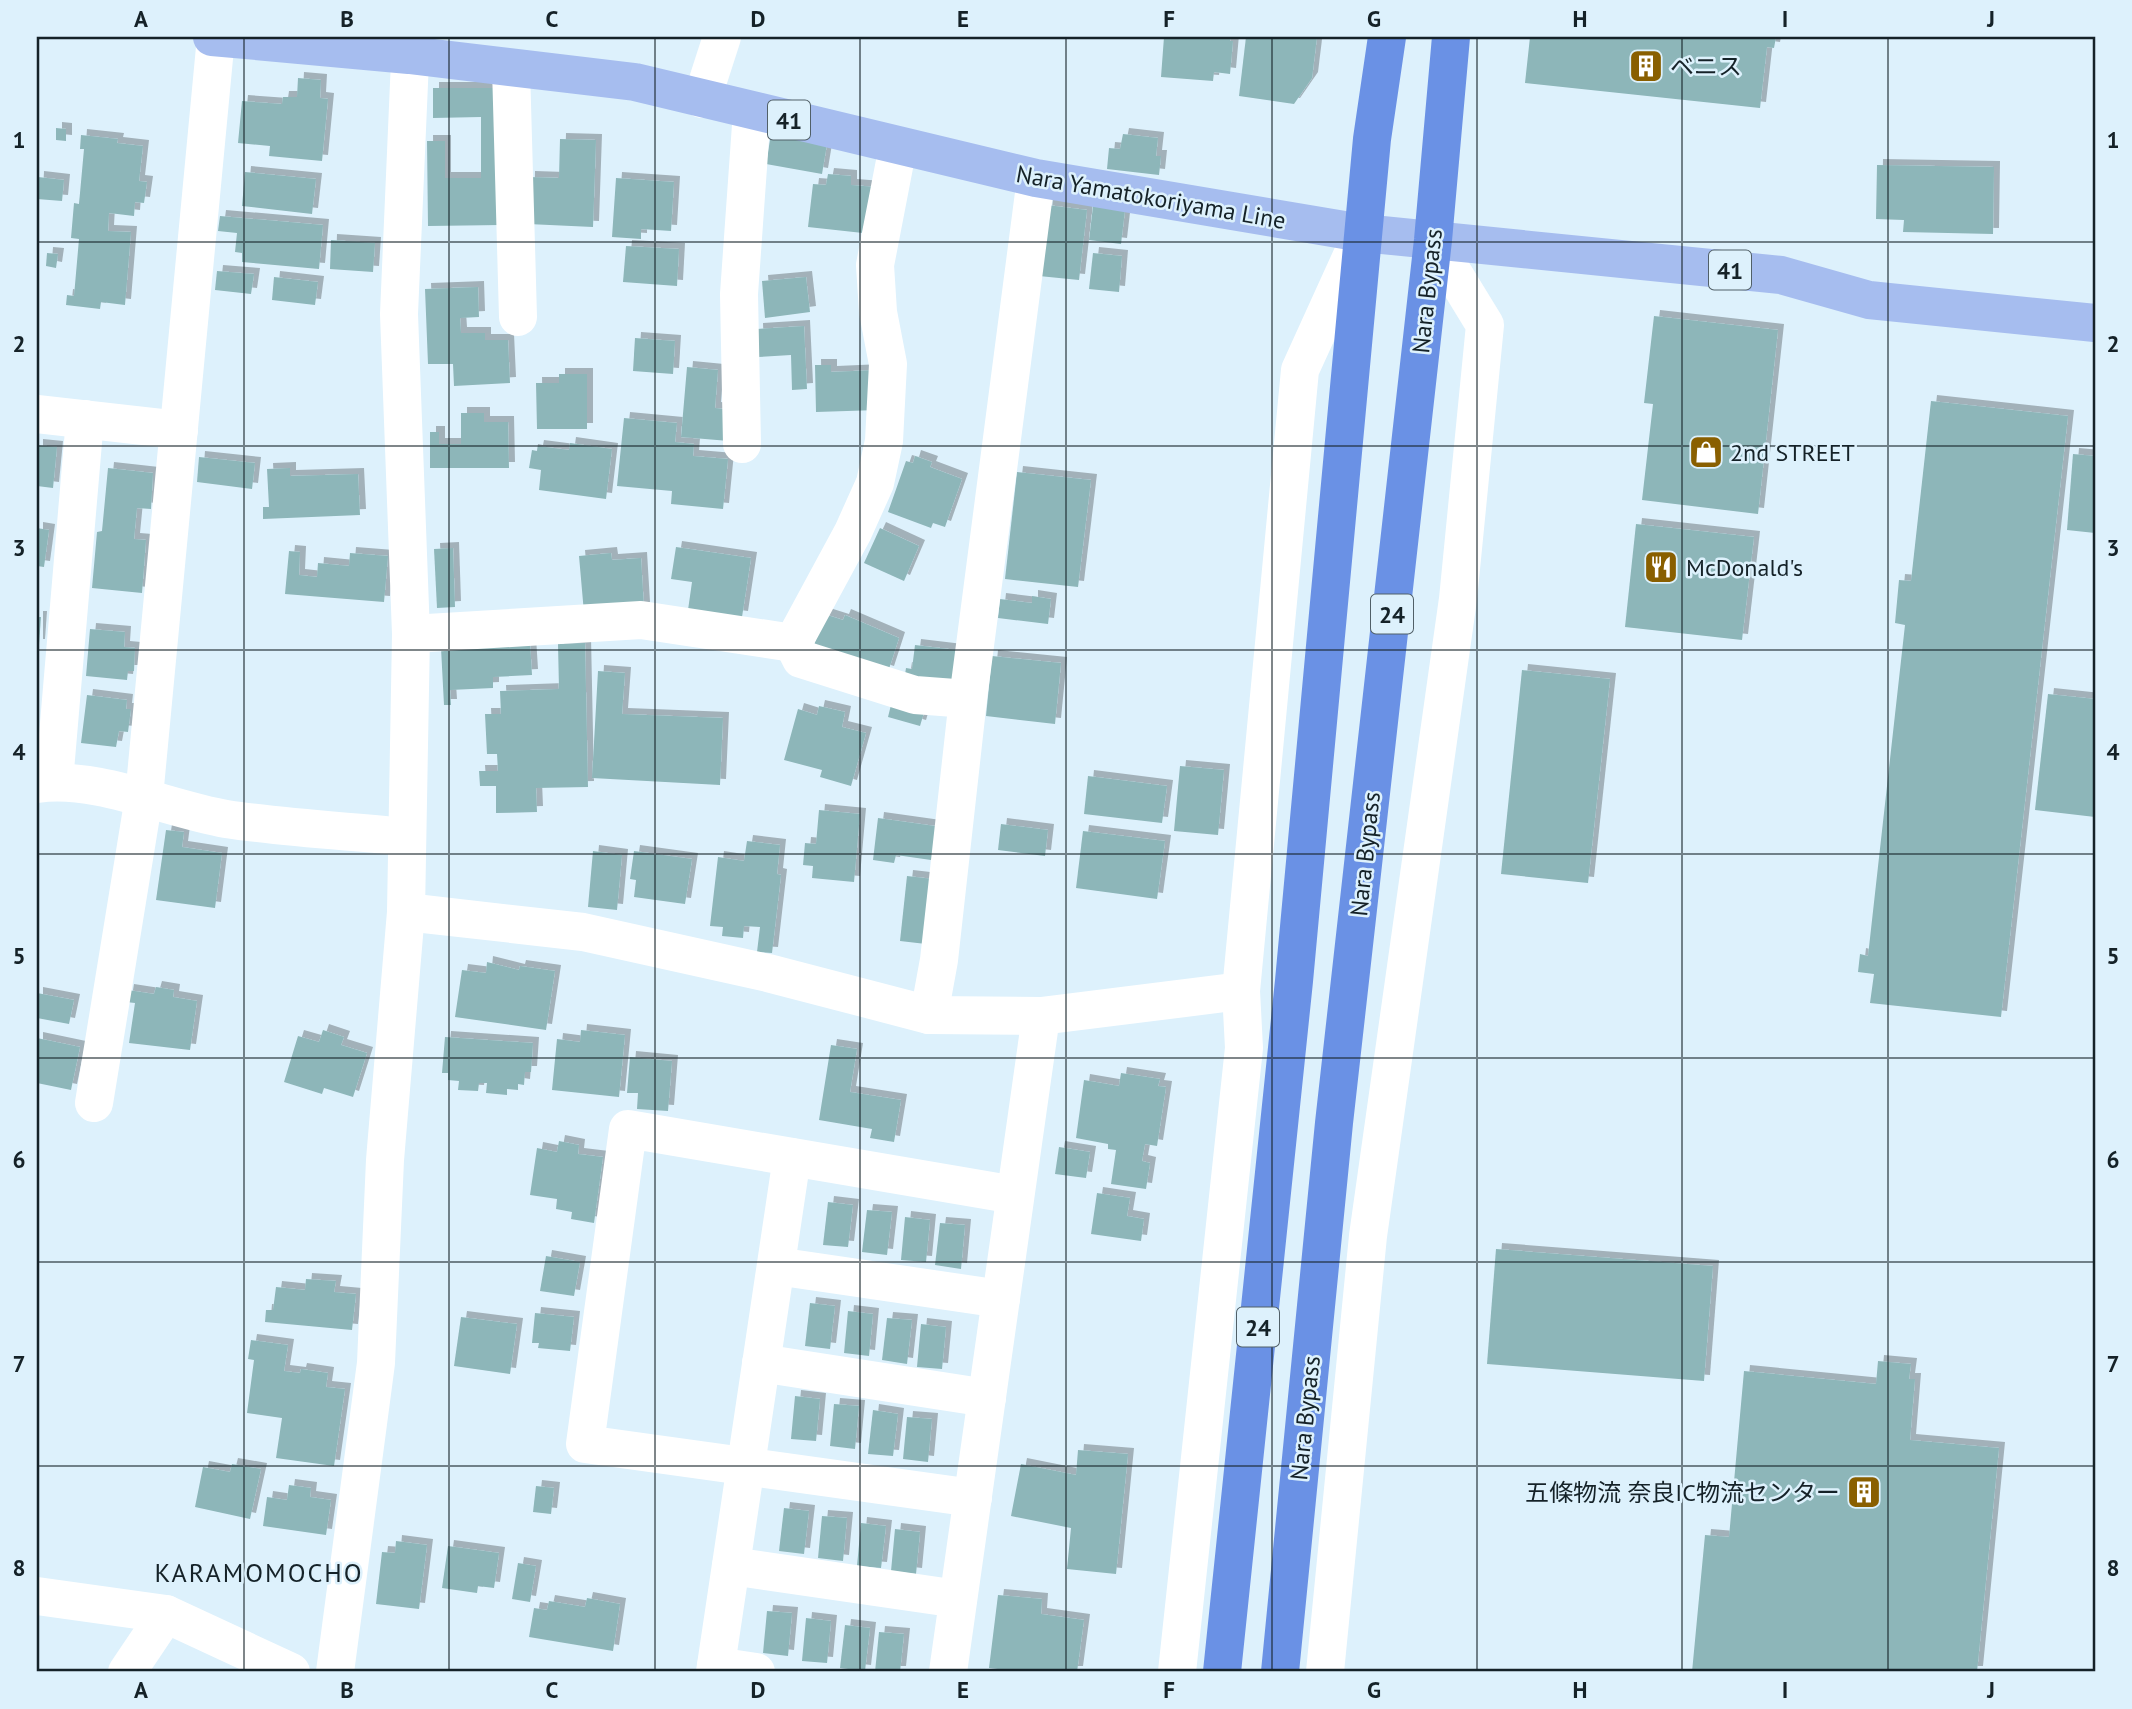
<svg xmlns="http://www.w3.org/2000/svg" width="2132" height="1709" font-family="'PT Sans','Noto Sans JP',sans-serif">
  <defs>
    <filter id="shadow"><feDropShadow dx="6" dy="-6" stdDeviation="0" flood-color="#0004"/></filter>
  </defs>
  <rect width="100%" height="100%" fill="#ddf1fc"/>
  <g fill="#8db6b9" filter="url(#shadow)">
    <path d="M1164,37h67l-1,4h3l-3,33 -16,-2 -1,9 -52,-4z"/>
    <path d="M1246,37h71l-5,41 -18,26 -55,-8z"/>
    <path d="M1530,37h246l-2,11 -7,-1 -7,61 -235,-25z"/>
    <path d="M298,78l23,2 -1,18 8,1 -6,62 -53,-5 1,-10 -32,-3 4,-42 40,3 1,-7h14z"/>
    <path d="M433,88h67l1,137 -73,1 -1,-85h18v37h36v-61l-48,1z"/>
    <path d="M56,128l10,1v12l-10,-1z"/>
    <path d="M771,134l56,10 -5,30 -56,-10z"/>
    <path d="M1123,134l35,4 -2,18h5l-2,19 -52,-6 2,-21 11,1z"/>
    <path d="M81,135l37,4 -1,4 26,3 -4,35 8,1 -3,21 -9,-1 -1,14 -25,-3 -1,18 23,1 -6,73 -24,-3 -1,7 -34,-4 1,-10 7,1 5,-57 -8,-1 3,-35 5,1 5,-55h-4z"/>
    <path d="M560,139l36,1 -3,87 -65,-3 1,-47 30,1z"/>
    <path d="M1877,165l117,2 -1,67 -90,-2 1,-12 -28,-1z"/>
    <path d="M245,172l71,7 -4,35 -70,-8z"/>
    <path d="M828,174l23,2v9l25,2 -4,47 -64,-7 5,-43 13,1z"/>
    <path d="M38,177l26,3 -2,21 -25,-2z"/>
    <path d="M616,178l58,4 -3,49 -30,-2v10l-29,-2z"/>
    <path d="M1047,205l40,5 -8,70 -40,-4z"/>
    <path d="M1093,206l32,4 -4,34 -32,-4z"/>
    <path d="M220,216l103,9 -4,44 -77,-7v-9l-7,-1 2,-19 -19,-2z"/>
    <path d="M331,240l44,3 -2,29 -43,-3z"/>
    <path d="M626,246l53,3 -2,37 -54,-4z"/>
    <path d="M47,253l11,1 -2,14 -10,-2z"/>
    <path d="M1093,253l29,3 -3,36 -30,-3z"/>
    <path d="M217,271l37,3 -3,20 -36,-4z"/>
    <path d="M274,277l44,5 -3,23 -43,-5z"/>
    <path d="M806,277l4,35 -45,6 -3,-37z"/>
    <path d="M478,287l1,30 -19,1 1,15h24v7h23l2,43 -56,3 -1,-22h-25l-3,-75z"/>
    <path d="M1654,316l124,14 -20,184 -116,-14 11,-96 -9,-1z"/>
    <path d="M804,326l3,63 -15,1 -1,-35 -33,2 -1,-28z"/>
    <path d="M635,338l40,3 -2,33 -40,-3z"/>
    <path d="M815,365h16v7l45,-2 2,40 -62,2z"/>
    <path d="M687,367l31,3 -3,38 17,2 -3,31 -48,-4z"/>
    <path d="M559,374h28v55h-50l-1,-46h23z"/>
    <path d="M1931,401l137,15 -67,601 -131,-14 4,-29 -16,-2 2,-18 8,2 37,-331 -10,-2 4,-43 12,1z"/>
    <path d="M461,413h23v9h24l1,46h-79v-36h9v12h22z"/>
    <path d="M624,418l53,5 -2,19 19,2 -1,12 35,3 -5,50 -52,-5 1,-13 -55,-5z"/>
    <path d="M570,443l42,6 -6,50 -67,-9 2,-20 -12,-2 3,-18 5,1 1,-5 31,4z"/>
    <path d="M37,445l20,2 -4,41 -16,-2z"/>
    <path d="M2073,454l22,2v77l-28,-3z"/>
    <path d="M915,456l17,6 -2,5 32,12 -17,48 -12,-4 -2,5 -43,-16 18,-51 7,2z"/>
    <path d="M199,457l56,6 -3,26 -55,-7z"/>
    <path d="M108,468l45,5 -2,36 -14,-1 -3,31 12,1 -4,53 -50,-5 5,-56 5,-1z"/>
    <path d="M290,468v8l68,-2 2,41 -97,4v-12h6l-2,-38z"/>
    <path d="M1017,472l74,8 -13,107 -73,-8z"/>
    <path d="M1636,524l118,13 -12,103 -117,-13z"/>
    <path d="M37,528l12,2 -5,37 -7,-1z"/>
    <path d="M880,528l39,18 -15,35 -40,-18z"/>
    <path d="M676,547l75,11 -9,59 -54,-7 4,-28 -21,-3z"/>
    <path d="M453,548l2,59 -18,1 -3,-59z"/>
    <path d="M289,551l11,1 -1,23 18,2 1,-14 31,3 1,-13 38,3 -4,46 -99,-8z"/>
    <path d="M611,553l1,7 29,-2 3,50 -60,5 -5,-57z"/>
    <path d="M1032,596l19,3 -3,25 -50,-6 2,-19 32,4z"/>
    <path d="M824,614l19,6 2,-5 54,23 -11,34 -75,-24z"/>
    <path d="M37,617h4l-2,28h-2z"/>
    <path d="M90,629l35,3 -1,15 11,1 -1,23h-6l-1,9 -41,-4z"/>
    <path d="M530,643l2,32 -39,2v11l-43,2 1,15h-7l-3,-57z"/>
    <path d="M585,643l3,144 -52,1 1,24 -41,1v-27h-16l-1,-15h19l-1,-17h-10l-2,-40h16l-1,-23 59,-2 -1,-45z"/>
    <path d="M915,645l42,5 -4,34 -49,-3 2,-13 6,1z"/>
    <path d="M992,656l69,7 -6,61 -69,-8z"/>
    <path d="M1522,670l88,9 -22,204 -87,-9z"/>
    <path d="M598,671l27,2 -3,41 101,4 -3,67 -128,-7z"/>
    <path d="M2048,694l47,5v118l-60,-7z"/>
    <path d="M87,695l40,5 -1,9h5l-3,23 -9,-1 -3,16 -35,-4z"/>
    <path d="M893,697l33,9 -6,20 -32,-9z"/>
    <path d="M819,706l26,6 -3,15 24,6 -15,53 -31,-9 2,-7 -38,-10 14,-51 19,6z"/>
    <path d="M1180,766l44,4 -6,65 -44,-4z"/>
    <path d="M1088,776l79,10 -5,37 -78,-9z"/>
    <path d="M819,810l41,4 -6,68 -42,-4 1,-12 -10,-1 2,-22 11,1z"/>
    <path d="M878,818l64,9 -4,34 -42,-6 -2,8 -21,-3z"/>
    <path d="M1001,824l47,6 -3,26 -47,-6z"/>
    <path d="M166,830l18,2 -2,15 40,6 -7,55 -59,-8z"/>
    <path d="M1083,831l82,10 -8,58 -81,-11z"/>
    <path d="M747,841l33,4 -3,29 4,1 -9,78 -15,-1 3,-25 -16,-1 -1,12 -21,-2 1,-9 -13,-1 8,-69 26,4z"/>
    <path d="M593,851l29,4 -5,55 -29,-3z"/>
    <path d="M634,851l58,8 -7,45 -51,-7 2,-17 -6,-1z"/>
    <path d="M907,876l26,3 -7,65 -26,-3z"/>
    <path d="M487,962l32,8 1,-4 35,5 -9,59 -91,-13 7,-47 24,3z"/>
    <path d="M156,987l18,3 -1,7 24,4 -7,49 -61,-7 6,-40 -9,-1 2,-12 26,4z"/>
    <path d="M37,993l37,7 -5,24 -32,-6z"/>
    <path d="M323,1030l21,7 -3,8 26,8 -14,44 -29,-9 -2,6 -38,-12 14,-46 21,6z"/>
    <path d="M581,1030l44,5 -6,62 -67,-7 5,-51 23,3z"/>
    <path d="M445,1037l88,6 -2,29h-6l-1,13 -6,-1v6l-11,-1v6l-21,-2 1,-10h-8l-1,8 -20,-1 1,-9 -11,-1v-7h-6z"/>
    <path d="M37,1038l43,9 -9,43 -34,-7z"/>
    <path d="M831,1045l26,4 -7,43 51,8 -7,42 -24,-4 2,-9 -53,-9z"/>
    <path d="M630,1057l42,4 -4,50 -31,-2 1,-16h-11z"/>
    <path d="M1121,1073l39,6 -2,7 8,1 -9,59 -12,-2 -3,17 8,2 -4,26 -35,-5 5,-34 -8,-1v-5l-32,-6 8,-58 35,6z"/>
    <path d="M559,1141l20,4 -1,9 25,3 -9,66 -23,-4 1,-7 -16,-3 1,-10 -27,-4 7,-47 20,4z"/>
    <path d="M1059,1147l31,5 -4,26 -31,-4z"/>
    <path d="M1097,1193l33,5 -3,18 17,3 -3,22 -50,-7z"/>
    <path d="M828,1202l25,3 -5,42 -25,-2z"/>
    <path d="M867,1210l25,2 -5,43 -25,-3z"/>
    <path d="M905,1217l25,3 -4,42 -25,-2z"/>
    <path d="M940,1223l25,2 -4,44 -26,-4z"/>
    <path d="M1496,1249l217,17 -9,115 -217,-17z"/>
    <path d="M546,1256l34,6 -6,34 -34,-5z"/>
    <path d="M306,1279l30,2 -2,11 22,2 -4,36 -87,-8 1,-12h7l3,-23 29,3z"/>
    <path d="M810,1303l25,3 -5,43 -25,-3z"/>
    <path d="M848,1311l25,3 -4,42 -25,-3z"/>
    <path d="M535,1313l39,4 -4,34 -32,-3 1,-5h-7z"/>
    <path d="M461,1317l56,7 -7,50 -56,-8z"/>
    <path d="M887,1318l25,2 -5,44 -25,-4z"/>
    <path d="M921,1324l25,3 -4,42 -25,-2z"/>
    <path d="M251,1340l37,5 -4,26 16,2 1,-4 27,4 -2,14 19,2 -11,77 -58,-8 6,-40 -35,-5 7,-53 -6,-1z"/>
    <path d="M1878,1361l33,3 -2,15h6l-5,61 89,8 -22,224h-285l13,-137 24,2 15,-166 132,13z"/>
    <path d="M795,1396l25,3 -4,42 -25,-2z"/>
    <path d="M834,1404l25,2 -4,43 -25,-3z"/>
    <path d="M873,1410l25,4 -5,42 -25,-2z"/>
    <path d="M907,1417l25,2 -4,43 -25,-3z"/>
    <path d="M1078,1450l50,4 -12,120 -49,-5 4,-41 -60,-12 10,-52 55,11z"/>
    <path d="M232,1464l29,5 -11,50 -55,-12 8,-40 27,5z"/>
    <path d="M289,1485l22,3 -1,9 21,3 -5,35 -63,-9 4,-29 20,3z"/>
    <path d="M536,1486l18,2 -3,26 -18,-2z"/>
    <path d="M784,1508l25,3 -5,43 -25,-3z"/>
    <path d="M822,1516l25,2 -4,43 -25,-3z"/>
    <path d="M861,1523l25,3 -5,42 -24,-2z"/>
    <path d="M895,1529l25,3 -4,42 -25,-3z"/>
    <path d="M396,1541l31,4 -8,64 -43,-5 6,-52 13,1z"/>
    <path d="M448,1546l51,7 -5,35 -16,-2 -1,7 -35,-5z"/>
    <path d="M518,1563l18,3 -6,36 -18,-3z"/>
    <path d="M998,1595l44,4 -1,15 43,6 -7,52h-51l-37,-4z"/>
    <path d="M587,1598l33,6 -7,47 -84,-14 5,-29 13,2 2,-9 36,6z"/>
    <path d="M767,1611l25,2 -4,43 -25,-3z"/>
    <path d="M806,1618l25,3 -4,42 -25,-2z"/>
    <path d="M845,1625l25,3 -5,43 -25,-3z"/>
    <path d="M879,1632l25,2 -4,38h-25z"/>
  </g>
  <g fill="none" stroke-linecap="round" stroke-linejoin="round">
    <g stroke="#fff" stroke-width="38">
      <path d="M511,68l7,249"/>
      <path d="M702,99l20,-62"/>
      <path d="M37,414l142,16"/>
      <path d="M742,444l-3,-150 13,-183"/>
      <path d="M411,634l230,-14 152,23 60,-111 22,-49 9,-42 4,-77 -10,-52 -3,-47 23,-119"/>
      <path d="M793,643l8,16 114,36 53,4"/>
      <path d="M54,782l31,-363"/>
      <path d="M37,784c58,-9 131,25 189,35 59,9 121,12 181,18"/>
      <path d="M406,912l177,20 185,41 161,42 112,1 200,-25"/>
      <path d="M929,1015l10,-55 29,-261 68,-521"/>
      <path d="M94,1103l50,-306 72,-760"/>
      <path d="M776,1266l225,33"/>
      <path d="M761,1363l226,35"/>
      <path d="M973,1498l-388,-54 43,-315 387,66"/>
      <path d="M731,1566l227,33"/>
      <path d="M37,1596l129,18 125,58"/>
      <path d="M716,1666l40,6"/>
      <path d="M127,1672l39,-58"/>
      <path d="M335,1672l41,-309 9,-203 21,-248 5,-278 -12,-320 12,-277"/>
      <path d="M715,1672l77,-515"/>
      <path d="M948,1672l93,-656"/>
      <path d="M1177,1672l67,-624 -3,-57 59,-621 60,-132"/>
      <path d="M1325,1672l43,-436 90,-637 27,-274 -52,-85"/>
    </g>
    <path stroke="#a6bdef" stroke-width="38" d="M212,37l197,18 226,27 401,96 326,55 419,42 88,25 226,23"/>
    <g stroke="#6a91e5" stroke-width="38">
      <path d="M1222,1672l72,-691 78,-842 15,-102"/>
      <path d="M1280,1672l54,-549 99,-883 18,-203"/>
    </g>
  </g>
  <path fill="none" stroke="#152228" stroke-width="2" stroke-opacity="0.55" d="M244,37v1635M449,37v1635M655,37v1635M860,37v1635M1066,37v1635M1272,37v1635M1477,37v1635M1682,37v1635M1888,37v1635M37,242h2058M37,446h2058M37,650h2058M37,854h2058M37,1058h2058M37,1262h2058M37,1466h2058"/>
  <defs>
    <g id="building-square" transform="scale(1.75)"><rect x="-9" y="-9" width="18" height="18" rx="4" fill="#895f00" stroke="#ddf1fc"/><path d="M-4-6H4V6H1V3H-1V6H-4ZM-2.5-4.3h1.7v1.8h-1.7ZM.8-4.3h1.7v1.8H.8ZM-2.5-1h1.7V.8h-1.7ZM.8-1h1.7V.8H.8Z" fill="#fff"/></g>
    <g id="shop-square" transform="scale(1.75)"><rect x="-9" y="-9" width="18" height="18" rx="4" fill="#895f00" stroke="#ddf1fc"/><path d="M-5-2.5h2.3a2.7 3.5 0 0 1 5.4 0H5L5.5 6h-11ZM-1.5-2.5h3a1.5 2.3 0 0 0-3 0Z" fill="#fff"/></g>
    <g id="restaurant-square" transform="scale(1.75)"><rect x="-9" y="-9" width="18" height="18" rx="4" fill="#895f00" stroke="#ddf1fc"/><path d="M-5-6h1v4h1v-4h1v4h1v-4h1v5L-1.5 .5V6h-2V.5L-5-1ZM5-6V6H3V1.5H1.5Q1.5-4 5-6Z" fill="#fff"/></g>
  </defs>
  <g fill-rule="evenodd">
    <use href="#building-square" x="1646" y="66"/>
    <use href="#shop-square" x="1706" y="452"/>
    <use href="#restaurant-square" x="1661" y="567"/>
    <use href="#building-square" x="1864" y="1492"/>
  </g>
  <g text-anchor="middle" dominant-baseline="central" stroke-width="5" stroke-linejoin="round" paint-order="stroke">
    <g fill="#ddf1fc" stroke="#516068" stroke-width="2">
      <rect x="768" y="100.5" width="42" height="39" rx="5"/>
      <rect x="1709" y="250.5" width="42" height="39" rx="5"/>
      <rect x="1371" y="594.5" width="42" height="39" rx="5"/>
      <rect x="1237" y="1307.5" width="42" height="39" rx="5"/>
    </g>
    <g font-size="23" font-weight="bold" fill="#152228">
      <text x="789" y="120">41</text>
      <text x="1730" y="270">41</text>
      <text x="1392" y="614">24</text>
      <text x="1258" y="1327">24</text>
    </g>
    <g font-size="24" fill="#152228" stroke="#ddf1fc" text-anchor="start">
      <text x="1670" y="66">ベニス</text>
      <text x="1730" y="452">2nd STREET</text>
      <text x="1686" y="567">McDonald's</text>
      <text x="1840" y="1492" text-anchor="end">五條物流 奈良IC物流センター</text>
    </g>
    <g font-size="24" fill="#152228" stroke="#ddf1fc">
      <text transform="translate(1151 197) rotate(10)">Nara Yamatokoriyama Line</text>
      <text transform="translate(1427 291) rotate(-84)">Nara Bypass</text>
      <text transform="translate(1365 854) rotate(-84)">Nara Bypass</text>
      <text transform="translate(1305 1418) rotate(-84)">Nara Bypass</text>
    </g>
    <g font-size="26" letter-spacing="2" fill="#152228" stroke="#ddf1fc">
      <text x="259" y="1572">KARAMOMOCHO</text>
    </g>
  </g>
  <rect width="2132" height="1709" fill="none" stroke="#ddf1fc" stroke-width="77"/>
  <rect x="38" y="38" width="2056" height="1632" fill="none" stroke="#152228" stroke-width="2.5"/>
  <g font-size="23" text-anchor="middle" font-weight="bold" fill="#152228">
    <text x="141" y="27">A</text>
    <text x="347" y="27">B</text>
    <text x="552" y="27">C</text>
    <text x="758" y="27">D</text>
    <text x="963" y="27">E</text>
    <text x="1169" y="27">F</text>
    <text x="1374" y="27">G</text>
    <text x="1580" y="27">H</text>
    <text x="1785" y="27">I</text>
    <text x="1991" y="27">J</text>
    <text x="19" y="148">1</text>
    <text x="2113" y="148">1</text>
    <text x="19" y="352">2</text>
    <text x="2113" y="352">2</text>
    <text x="19" y="556">3</text>
    <text x="2113" y="556">3</text>
    <text x="19" y="760">4</text>
    <text x="2113" y="760">4</text>
    <text x="19" y="964">5</text>
    <text x="2113" y="964">5</text>
    <text x="19" y="1168">6</text>
    <text x="2113" y="1168">6</text>
    <text x="19" y="1372">7</text>
    <text x="2113" y="1372">7</text>
    <text x="19" y="1576">8</text>
    <text x="2113" y="1576">8</text>
    <text x="141" y="1698">A</text>
    <text x="347" y="1698">B</text>
    <text x="552" y="1698">C</text>
    <text x="758" y="1698">D</text>
    <text x="963" y="1698">E</text>
    <text x="1169" y="1698">F</text>
    <text x="1374" y="1698">G</text>
    <text x="1580" y="1698">H</text>
    <text x="1785" y="1698">I</text>
    <text x="1991" y="1698">J</text>
  </g>
</svg>
